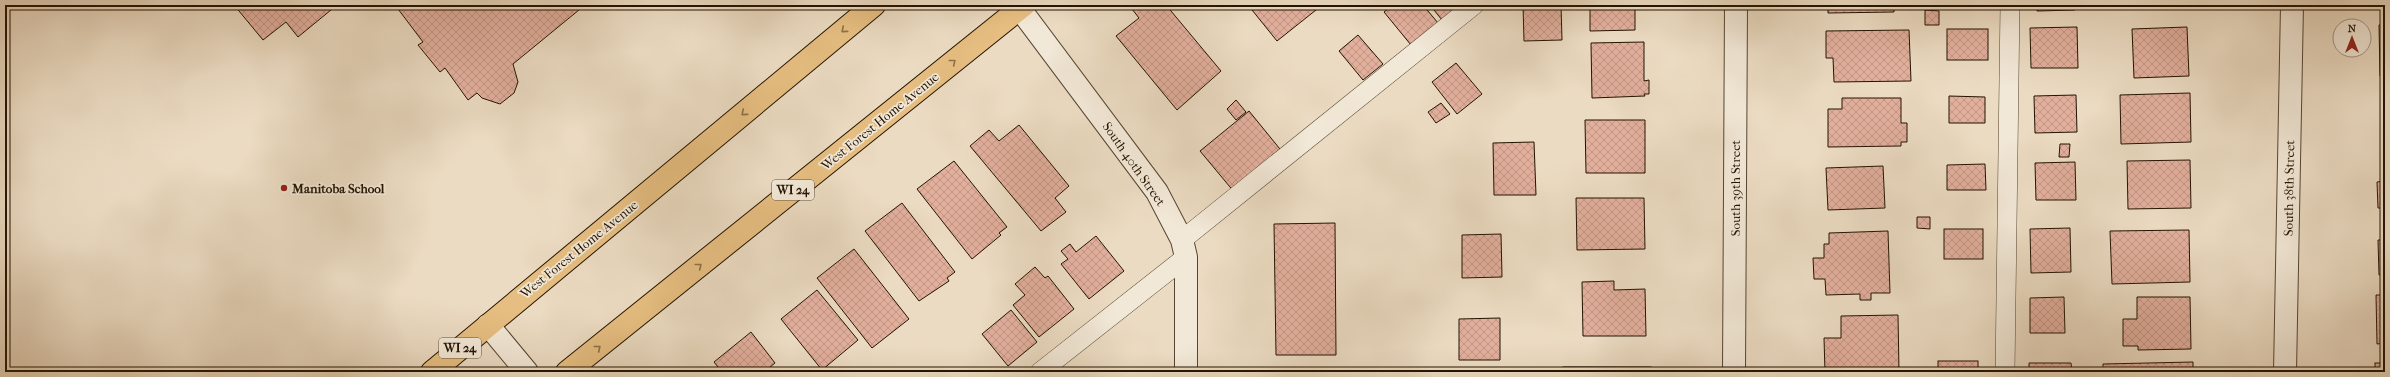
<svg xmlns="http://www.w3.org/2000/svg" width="2390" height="377" font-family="'IM FELL French Canon',serif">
  <defs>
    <pattern id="building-cross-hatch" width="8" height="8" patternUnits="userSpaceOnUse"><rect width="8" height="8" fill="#e2af9d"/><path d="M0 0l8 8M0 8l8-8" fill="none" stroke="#c29685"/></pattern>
  </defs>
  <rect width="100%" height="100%" fill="#ebdbc2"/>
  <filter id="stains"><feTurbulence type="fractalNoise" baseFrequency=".005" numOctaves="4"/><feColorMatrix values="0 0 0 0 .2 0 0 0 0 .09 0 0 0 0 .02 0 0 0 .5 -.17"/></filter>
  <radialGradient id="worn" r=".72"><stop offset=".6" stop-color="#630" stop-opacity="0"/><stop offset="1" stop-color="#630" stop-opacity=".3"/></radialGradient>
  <g fill="url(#building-cross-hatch)" stroke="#231301">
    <path d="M234,5h103l-39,32 -12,-15 -23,18z"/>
    <path d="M395,5h190l-72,59 5,18 -4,11 -14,11 -18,-6 -5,-5 -9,7 -23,-32 -5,4 -22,-27 5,-3z"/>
    <path d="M1137,5h29l55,66 -44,39 -61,-74 23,-18 -7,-9z"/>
    <path d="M1248,5h72l1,1 -44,35z"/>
    <path d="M1393,5h30l15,18 -27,22 -27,-33z"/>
    <path d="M1430,5h31l-19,15z"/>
    <path d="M1523,5h38l1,35 -38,1z"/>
    <path d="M1590,5h45v25l-45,1z"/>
    <path d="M1828,5h66v7l-66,1z"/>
    <path d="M2037,5h38v5l-38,1z"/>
    <path d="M1925,10l14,1v14h-14z"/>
    <path d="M2385,24v52h-5l-1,-51z"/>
    <path d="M2077,27l1,41h-47l-1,-40z"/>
    <path d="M2187,27l2,49 -55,2 -2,-49z"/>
    <rect x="1947" y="29" width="41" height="31"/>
    <path d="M1909,30l2,51 -77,1 -1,-24h-7v-27z"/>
    <path d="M1358,35l25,29 -20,16 -24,-29z"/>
    <path d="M1644,42v39l5,-1v14h-5l1,2 -53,2 -1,-55z"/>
    <path d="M1456,63l26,31 -25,20 -25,-32z"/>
    <path d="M2384,92h1v48z"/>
    <path d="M2190,93l1,49 -70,2 -1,-49z"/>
    <path d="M2076,95l1,37 -42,1 -1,-37z"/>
    <path d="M1949,96l36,1v26h-36z"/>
    <path d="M1842,98h59v25h6v19h-6v4l-73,1v-38h14z"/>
    <path d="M1236,100l10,12 -10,8 -9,-11z"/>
    <path d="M1441,103l9,11 -14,9 -8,-11z"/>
    <path d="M1249,111l35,43 -49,39 -35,-42z"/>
    <path d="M1585,120h60v53h-59z"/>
    <path d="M1019,125l50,61 -14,12 11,14 -25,19 -71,-85 19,-16 10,11z"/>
    <path d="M1534,142l2,53h-42l-1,-52z"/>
    <path d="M2060,144h10l-1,13h-10z"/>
    <path d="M2190,160l1,48 -63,1 -1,-48z"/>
    <path d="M954,161l53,66 -8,6 2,2 -29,24 -55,-70z"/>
    <path d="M2075,162l1,38h-40l-1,-37z"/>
    <path d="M1985,164l1,26h-39v-25z"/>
    <path d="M1883,166l2,42 -57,2 -2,-42z"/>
    <path d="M2385,181v27h-7l-1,-26z"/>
    <path d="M1576,198h68l1,51 -68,1z"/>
    <path d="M902,203l53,69 -8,6 2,3 -30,20 -54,-70z"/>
    <path d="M1917,217h13v12l-13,-1z"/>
    <path d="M1335,223l1,132h-60l-2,-131z"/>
    <path d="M2384,225l1,50h-6l-1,-35h6z"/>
    <path d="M2070,228l1,44 -40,1 -1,-44z"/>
    <rect x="1944" y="229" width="39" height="30"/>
    <path d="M2189,230l1,52 -78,2 -2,-53z"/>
    <path d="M1888,231l2,62h-19v7h-11v-6l-34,1 -1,-16h-11l-1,-21h11v-14h5v-11z"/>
    <path d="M1501,234l1,43 -40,1v-43z"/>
    <path d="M1096,236l28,35 -35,28 -28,-35 7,-5 -7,-8 9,-7 6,8z"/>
    <path d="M854,249l55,70 -37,29 -55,-70z"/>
    <path d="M1035,267l10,11 3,-2 26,33 -35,28 -26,-32 12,-10 -10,-11z"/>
    <path d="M1614,281v9l31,-1 1,47h-63l-1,-54z"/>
    <path d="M817,290l41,50 -36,30 -41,-51z"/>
    <path d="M2376,295h9v48l-8,1z"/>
    <path d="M2064,297l1,36h-35v-35z"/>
    <path d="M2137,297h53l1,52 -53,1v-4h-15v-27h14z"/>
    <path d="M1011,310l26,32 -29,24 -26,-32z"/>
    <path d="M1898,315l1,57h-74l-1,-34h17v-22z"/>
    <path d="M1500,318v42h-41v-41z"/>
    <path d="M751,332l24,31 -11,9h-42l-8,-10z"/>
    <rect x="1938" y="361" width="40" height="11"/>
    <path d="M2193,362v10h-90v-8z"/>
    <path d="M2029,363h42l1,9h-43z"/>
    <rect x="2375" y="363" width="10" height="9"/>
    <rect x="1563" y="367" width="88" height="5"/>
  </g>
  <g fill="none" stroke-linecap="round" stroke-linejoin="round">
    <g stroke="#554531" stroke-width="20">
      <g id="lane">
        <path d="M1182,240l292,-235"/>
        <path d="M1040,372l146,-115"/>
        <path d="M2005,372l5,-367"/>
      </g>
    </g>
    <g stroke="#554531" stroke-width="24">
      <g id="street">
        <path d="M1017,5l140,187 25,48 4,17v115"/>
        <path d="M488,325l39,47"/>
        <path d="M1734,372l2,-367"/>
        <path d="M2285,372l7,-367"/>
      </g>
    </g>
    <g stroke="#231301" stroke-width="24">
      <g id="primary">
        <path d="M432,372l442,-367"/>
        <path d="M567,372l457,-367"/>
      </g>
    </g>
    <use href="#lane" stroke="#f2e8d7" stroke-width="19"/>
    <use href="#street" stroke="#f2e8d7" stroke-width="22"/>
    <use href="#primary" stroke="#e6be81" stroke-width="22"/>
  </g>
  <defs><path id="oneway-chevron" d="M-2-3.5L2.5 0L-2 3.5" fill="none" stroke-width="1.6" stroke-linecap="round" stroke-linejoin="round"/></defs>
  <g stroke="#8e7147">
    <use href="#oneway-chevron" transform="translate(844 30) rotate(140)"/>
    <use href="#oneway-chevron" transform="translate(953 62) rotate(-39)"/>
    <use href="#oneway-chevron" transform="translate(744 113) rotate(140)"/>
    <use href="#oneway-chevron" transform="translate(699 266) rotate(-39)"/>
    <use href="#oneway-chevron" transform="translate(598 348) rotate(-39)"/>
  </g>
  <circle fill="#8f2418" stroke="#f2e8d7" stroke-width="1.5" cx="284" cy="188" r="4"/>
  <g text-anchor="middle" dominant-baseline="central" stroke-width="3.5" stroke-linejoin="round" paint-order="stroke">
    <g fill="#f2e8d7" stroke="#615341" stroke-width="1">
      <rect x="772" y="180" width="42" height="20" rx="3"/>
      <rect x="439" y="338" width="42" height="20" rx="3"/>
    </g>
    <g font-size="12" font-weight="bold" fill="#231301">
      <text x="793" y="190">WI 24</text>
      <text x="460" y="348">WI 24</text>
    </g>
    <g font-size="13" fill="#231301" stroke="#f2e8d7">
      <text transform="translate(880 121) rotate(-39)">West Forest Home Avenue</text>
      <text transform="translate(1134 164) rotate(55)">South 40th Street</text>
      <text transform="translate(1735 188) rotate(-90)">South 39th Street</text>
      <text transform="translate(2289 188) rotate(-89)">South 38th Street</text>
      <text transform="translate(579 249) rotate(-39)">West Forest Home Avenue</text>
    </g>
    <g font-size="13" font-weight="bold" fill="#231301" stroke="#f2e8d7" text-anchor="start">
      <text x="292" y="188">Manitoba School</text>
    </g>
  </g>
  <rect width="2390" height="377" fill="none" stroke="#ebdbc2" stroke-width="20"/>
  <rect x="6" y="6" width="2378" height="365" fill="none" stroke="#231301" stroke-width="2"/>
  <rect x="10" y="10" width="2370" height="357" fill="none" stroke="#231301"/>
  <g transform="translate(2352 38)"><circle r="19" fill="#f2e8d7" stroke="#9f9381"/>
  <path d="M0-3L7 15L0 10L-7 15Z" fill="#8f2418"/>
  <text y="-6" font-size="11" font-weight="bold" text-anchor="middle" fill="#231301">N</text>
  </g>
  <rect width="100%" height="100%" filter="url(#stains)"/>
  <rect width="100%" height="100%" fill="url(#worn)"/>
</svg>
